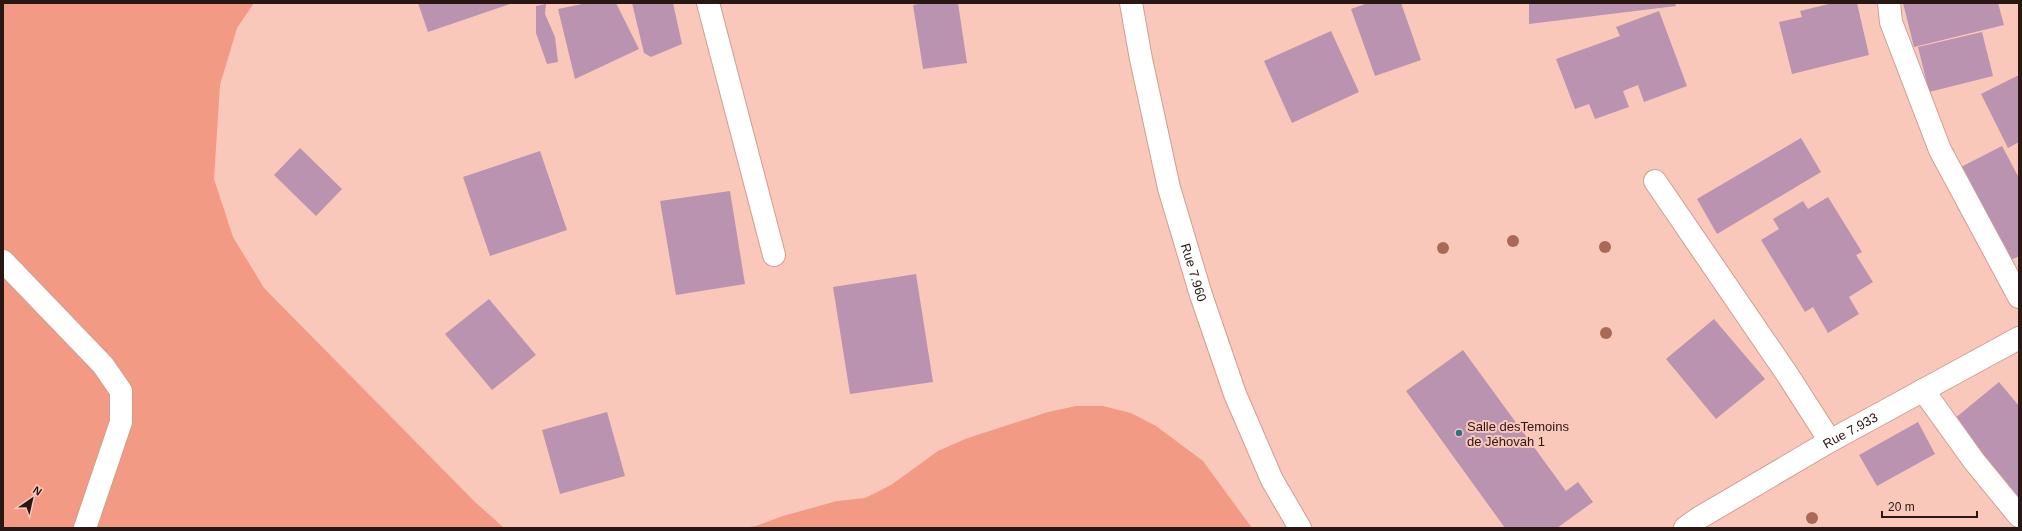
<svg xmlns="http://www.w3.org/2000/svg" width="2022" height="531" font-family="Arial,sans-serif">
  <rect width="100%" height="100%" fill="#fac8ba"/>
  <g fill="#f29a83">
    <path d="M3,3h251l-17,25 -17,57 -6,94 19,58 31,51 211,214 29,26h-501z"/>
    <path d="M1076,406h27l28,7 25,13 47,35 49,67h-510l14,-2 27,-10 54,-15 28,-3 26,-13 47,-34 27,-12 83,-27z"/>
  </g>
  <g fill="#ba93b0">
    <path d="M418,3h95l-85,29z"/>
    <path d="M587,3h29l23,46 -64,30 -17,-70z"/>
    <path d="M632,3h41l9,41 -31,13 -7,-4z"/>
    <path d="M924,3h34l9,60 -44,6 -10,-64z"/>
    <path d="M1368,3h33l20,57 -46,16 -24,-67z"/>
    <path d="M1529,3h146l1,3 -147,18z"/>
    <path d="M1833,3h24l12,52 -77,19 -13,-52 23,-5 -2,-6z"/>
    <path d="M1903,3h95l6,22 -90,22z"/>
    <path d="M546,4l-1,10 10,23 3,25 -11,2 -11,-31v-27z"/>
    <path d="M1659,11l28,75 -43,16 -6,-17 -15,6 6,16 -34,12 -6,-15 -14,5 -19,-50 64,-23 -4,-9z"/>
    <path d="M1331,31l28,61 -67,31 -28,-62z"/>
    <path d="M1982,32l11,44 -64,16 -11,-45z"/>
    <path d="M2019,75v67l-11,6 -27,-54z"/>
    <path d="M1801,138l20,34 -104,62 -20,-35z"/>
    <path d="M2002,146l17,32v78l-12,6 -48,-94z"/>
    <path d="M300,148l42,41 -26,27 -42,-41z"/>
    <path d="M540,151l27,79 -77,26 -27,-79z"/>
    <path d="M730,191l15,93 -69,11 -16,-94z"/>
    <path d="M1828,197l34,55 -6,3 17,27 -24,15 10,17 -31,19 -15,-26 -8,5 -44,-72 18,-11 -6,-10 30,-18 5,8z"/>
    <path d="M916,274l17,108 -83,12 -17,-107z"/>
    <path d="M489,299l47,56 -44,35 -47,-56z"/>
    <path d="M1714,319l51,60 -49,40 -50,-60z"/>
    <path d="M1463,350l103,141 12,-9 15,20 -36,26h-52l-99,-137z"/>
    <path d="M1999,382l20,24v93l-65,-80z"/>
    <path d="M607,412l18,64 -65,18 -18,-64z"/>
    <path d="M1918,422l17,32 -58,32 -18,-31z"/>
  </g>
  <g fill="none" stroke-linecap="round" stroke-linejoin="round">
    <g stroke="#cf9e91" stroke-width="24">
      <g id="minor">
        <path d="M708,3l66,252"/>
        <path id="s1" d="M1131,3l10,56 28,129 32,107 34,99 37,86 28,48"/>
        <path d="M1889,3l2,19 49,128 79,147"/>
        <path d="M1655,181l132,193 43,67"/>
        <path d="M3,261l100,104 18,26v31l-36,106"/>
        <path d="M1923,390l51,71 45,55"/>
        <path id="s2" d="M1685,528l14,-10 131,-77 189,-103"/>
      </g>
    </g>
    <use href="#minor" stroke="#fff" stroke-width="22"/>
  </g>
  <g fill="#a86957">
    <circle cx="1513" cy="241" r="6"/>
    <circle cx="1605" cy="247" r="6"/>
    <circle cx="1443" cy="248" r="6"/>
    <circle cx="1606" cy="333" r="6"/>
    <circle cx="1812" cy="518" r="6"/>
  </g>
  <circle fill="#2e7282" stroke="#fac8ba" stroke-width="1.5" cx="1459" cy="433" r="4"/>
  <g text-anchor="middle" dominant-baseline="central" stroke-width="4" stroke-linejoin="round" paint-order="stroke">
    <g font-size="13" fill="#291713" stroke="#fac8ba">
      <text stroke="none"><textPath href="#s1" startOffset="277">Rue 7.960</textPath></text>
      <text stroke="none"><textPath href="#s2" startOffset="192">Rue 7.933</textPath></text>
    </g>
    <g font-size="13" fill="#291713" stroke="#fac8ba" text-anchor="start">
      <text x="1467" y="426">Salle desTemoins<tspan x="1467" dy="15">de Jéhovah 1</tspan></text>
    </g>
  </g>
  <rect width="2022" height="531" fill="none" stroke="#291713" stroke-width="8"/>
  <g transform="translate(32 499) rotate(34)" stroke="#fac8ba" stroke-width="3" paint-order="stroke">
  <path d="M0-3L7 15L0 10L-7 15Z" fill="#291713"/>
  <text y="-6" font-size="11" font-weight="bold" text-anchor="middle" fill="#291713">N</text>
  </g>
  <path d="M1882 511v6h95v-6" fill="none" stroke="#291713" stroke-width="2"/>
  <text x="1888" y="511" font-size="12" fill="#291713" stroke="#fac8ba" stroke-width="3" paint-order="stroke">20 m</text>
</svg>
